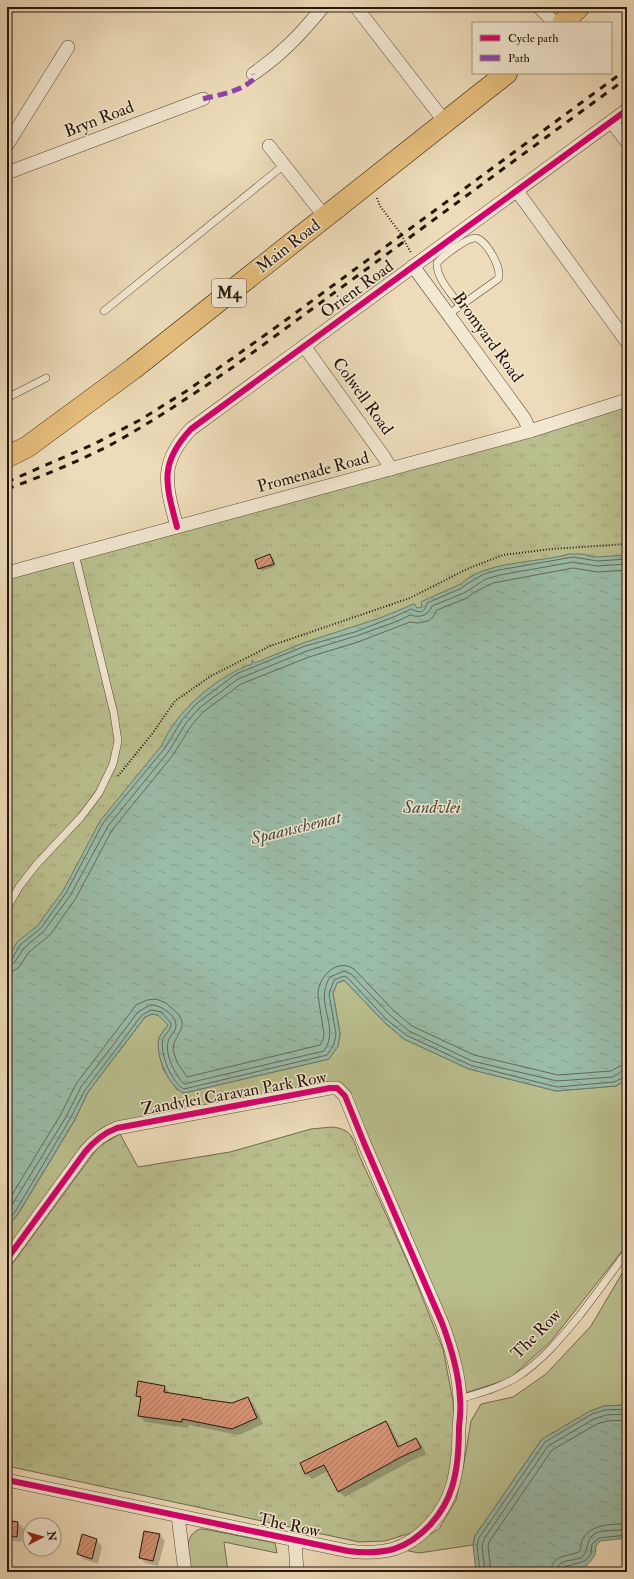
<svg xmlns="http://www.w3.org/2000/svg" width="634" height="1579" font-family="'IM FELL Double Pica',serif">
  <defs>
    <pattern id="park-tufts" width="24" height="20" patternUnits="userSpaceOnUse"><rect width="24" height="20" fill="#babf8e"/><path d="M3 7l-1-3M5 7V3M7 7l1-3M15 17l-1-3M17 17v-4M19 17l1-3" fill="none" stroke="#a0a379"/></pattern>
    <pattern id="water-ripples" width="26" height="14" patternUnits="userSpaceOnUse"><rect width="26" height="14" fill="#9abca9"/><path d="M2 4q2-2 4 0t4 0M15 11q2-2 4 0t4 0" fill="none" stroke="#85a190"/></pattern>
    <pattern id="building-hatch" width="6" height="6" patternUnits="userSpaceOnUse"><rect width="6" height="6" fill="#d49375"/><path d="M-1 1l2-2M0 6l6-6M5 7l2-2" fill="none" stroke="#ac775e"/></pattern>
  </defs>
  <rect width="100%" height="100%" fill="#eddbb9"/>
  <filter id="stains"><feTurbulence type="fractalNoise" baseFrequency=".005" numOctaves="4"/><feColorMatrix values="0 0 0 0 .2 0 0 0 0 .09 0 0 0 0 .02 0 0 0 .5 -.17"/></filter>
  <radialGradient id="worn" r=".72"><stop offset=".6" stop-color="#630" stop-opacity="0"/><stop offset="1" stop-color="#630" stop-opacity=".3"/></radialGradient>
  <g fill="#babf8e" stroke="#706a4e">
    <path d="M345,980l39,42 20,17 212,47 11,-7v166l-76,96 -42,38 -47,15 -115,-304 -249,47 -91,122v-32l11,-13 56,-93 14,-29 57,-75 7,-3 6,1 10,10 -8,12 3,32 14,21 163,-56 -8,-41 5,-10z"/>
    <path d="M627,1265v140l-23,1 -13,5 -49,28 -67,97 -2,9 -54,8 -15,-3 35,-21 17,-29 8,-37 7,-42 10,-17 32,-7 33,-23 45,-48z"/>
    <path d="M200,1529h4l71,14 2,10 -53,-11 4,30h-37c-2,-15 -9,-36 9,-43z"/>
  </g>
  <g fill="url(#park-tufts)" stroke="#706a4e">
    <path d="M627,400v679l-11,7 -60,5 -87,-22 -65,-30 -20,-17 -40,-42 -7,3 -4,10 7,41 -2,12 -9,13 -145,34c-16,-7 -29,-38 -25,-55 2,-4 6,-9 9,-13l-10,-10 -6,-1 -7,3 -57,75 -14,29 -56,93 -11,13v-654z"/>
    <path d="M332,1127c20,2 21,11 27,28l51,112 33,82 10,52 2,45 -6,40 -14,29 -21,17 -29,9 -26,1 -352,-76v-195l92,-125 21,-12 18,33 92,-15 81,-23z"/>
  </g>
  <g fill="url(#water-ripples)" stroke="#6c7a6b">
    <path d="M569,554h12l16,3 30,-2v524l-11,7 -60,5 -87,-22 -65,-30 -20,-17 -40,-42 -7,3 -4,10 7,41 -2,12 -9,13 -145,34c-16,-7 -29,-38 -25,-55 2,-4 6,-9 9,-13l-10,-10 -6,-1 -7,3 -57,75 -14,29 -56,93 -11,13v-268l10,-17 20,-16 26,-35 37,-70 62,-76c14,-34 55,-69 90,-81v-4l3,3 48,-20 77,-25 34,-14 3,4 5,-1 -1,-5 4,-2 36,-16c23,-23 77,-21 108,-30z"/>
    <path d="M627,1405v133l-27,3 -4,5 -1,9c-2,3 -5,7 -8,10 -15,11 -89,7 -111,7l-3,-27 2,-9 67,-97 48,-28 14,-5z"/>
  </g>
  <g fill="#0003">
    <path d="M270,556l3,2 3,8 -14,5 -6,-10z"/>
    <path d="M164,1387l7,7 61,10 16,-6 6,7 9,19 -24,11 -50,-10 -1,3 -43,-6 -6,-7 2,-15 -4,-5z"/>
    <path d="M386,1422l5,6 10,19 15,-8 6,6 4,9 -19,9 -62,34 -6,-5 -11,-21 -16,8 -6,-6z"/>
    <path d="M7,1521l11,2 6,6 -2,13 -15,-2z"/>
    <path d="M145,1532l15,3 5,6 -7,25 -13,-3 -5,-6z"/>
    <path d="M96,1540l6,6 -4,18 -15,-5 -5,-5z"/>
  </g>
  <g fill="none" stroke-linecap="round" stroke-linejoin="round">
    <g stroke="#60695b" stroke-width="1">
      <path d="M7,960l5,-1 8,-14 21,-17 25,-35 37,-70 62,-75 17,-28 14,-16 40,-30 69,-28 50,-14 41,-16 15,-7c9,4 13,5 16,-6l35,-15 5,-4 17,-10 15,-4 74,-13 24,4 30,-2"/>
      <path d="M7,965l7,-2 10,-15 20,-17 26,-35 38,-70 61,-75 17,-28 13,-15 39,-29 69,-28 49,-15 42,-15 12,-6c10,3 18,1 22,-9l32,-13 22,-14 14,-4 73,-13 24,4 30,-2"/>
      <path d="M7,971h6l5,-3 11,-16 21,-17 26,-37 36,-68 61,-75 18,-29 12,-14 38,-28 68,-27 49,-15 52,-20 8,1 10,-2 5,-4 4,-7 30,-12 6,-5 20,-10 80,-15 24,4 30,-2"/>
      <path d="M7,1203l54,-89 15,-30 60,-79 11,-5 9,-1 10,4 13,12 3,6v6l-8,16 -1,7 4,12 10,15 133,-32 3,-5 1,-6 -6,-38c-1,-19 20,-40 37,-26l39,41 18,15 62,29 84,20 53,-4 9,-5 7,-1"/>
      <path d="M7,1213l59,-96 15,-30 57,-75 12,-7c9,-1 27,10 26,21 0,6 -7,10 -8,16 -3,14 7,32 16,42l140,-33c17,-25 -11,-48 6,-74l14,-6 7,3 39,41 19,16 63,30 85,20 56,-4 9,-6h5"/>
      <path d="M7,1221l8,-9 55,-93 15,-29 57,-75 9,-5 10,2 10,11c1,7 -6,10 -8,16 -4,13 9,45 21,50l143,-34 7,-11 2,-10 -7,-40 5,-14 10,-4 4,2 38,41 20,16 64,30 87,22 57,-5 13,-6"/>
      <path d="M480,1572l-3,-27 2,-7 66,-96 47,-28 13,-4 22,-1"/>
      <path d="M485,1572l-3,-26 2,-7 64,-93 46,-27 12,-4 21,-1"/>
      <path d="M491,1572l-3,-26 1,-4 63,-92 45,-26 10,-3 20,-1"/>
      <path d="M551,1572c0,-17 15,-15 28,-20 3,-5 1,-10 5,-15 9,-13 28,-13 43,-13"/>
      <path d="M557,1572c0,-14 14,-10 23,-14 10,-5 4,-19 16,-25 6,-3 24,-3 31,-3"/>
      <path d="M562,1572l2,-5 21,-6 6,-7 1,-10 7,-6 28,-3"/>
    </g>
  </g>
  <g fill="url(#building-hatch)" stroke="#27160d">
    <path d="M270,554l4,10 -16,5 -3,-9z"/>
    <path d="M138,1381l27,5 -1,6 30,5 8,1v1l30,4 16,-6 9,21 -25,11 -50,-10v3l-44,-6 3,-19 -5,-1z"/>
    <path d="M386,1421l12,26 18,-9 5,10 -20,9 -63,35 -14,-27 -19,9 -5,-11z"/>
    <path d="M7,1520l11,2 -1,15 -10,-1z"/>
    <path d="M144,1531l16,3 -7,27 -14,-3z"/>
    <path d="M82,1534l15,5 -5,20 -15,-5z"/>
  </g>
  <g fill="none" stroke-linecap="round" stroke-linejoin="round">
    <g stroke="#584738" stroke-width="8">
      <g id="service">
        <path d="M104,311l180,-146"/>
        <path d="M449,314l49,-35c5,-10 -12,-39 -22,-41 -9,-1 -34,19 -39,25 -1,15 15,31 23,43"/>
        <path d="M7,398l39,-20"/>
        <path d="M7,439l6,13"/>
        <path d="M7,908l12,-21 17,-22 45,-48 18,-24 14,-29 5,-23 -4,-27 -39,-160"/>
        <path d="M460,1399c19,-6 40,-11 57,-22 25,-16 44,-39 63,-62 16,-21 32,-42 47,-64"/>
      </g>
    </g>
    <g stroke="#584738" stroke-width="14">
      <g id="minor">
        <path d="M356,7l89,115"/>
        <path d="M539,7l16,16"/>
        <path d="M253,74c29,-20 48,-40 70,-67"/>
        <path d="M612,122l15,20"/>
        <path d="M7,145l61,-98"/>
        <path d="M269,146l56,71"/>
        <path d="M7,173l196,-74"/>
        <path d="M517,191l110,151"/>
        <path d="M413,266l111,152 6,13"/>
        <path d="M304,346l80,111 7,12"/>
        <path d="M177,527c-11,-42 -19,-63 14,-98l436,-319"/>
        <path d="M7,573l523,-142 97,-31"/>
        <path d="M7,1259l78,-107c9,-11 19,-19 32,-24l213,-40h7l8,8 19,47 78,180c9,24 17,51 18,76 1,9 0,19 -1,28 0,20 -1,41 -7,60 -8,27 -31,53 -58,62 -15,4 -30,4 -46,2l-341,-71"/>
        <path d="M178,1516l7,56"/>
        <path d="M295,1541l2,31"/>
      </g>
    </g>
    <g stroke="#27160d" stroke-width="22">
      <g id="primary">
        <path d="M563,23l16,-16"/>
        <path d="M7,457l20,-10 106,-78 374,-296"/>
      </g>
    </g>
    <g stroke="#27160d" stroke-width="2" stroke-dasharray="1 2" stroke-linecap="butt">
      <path d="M377,198l3,8 21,28 10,19"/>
      <path d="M118,776l34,-42 23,-33 36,-25 59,-30 140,-48 57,-29 36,-14 48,-6 76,-5"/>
    </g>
    <use href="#service" stroke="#f3e8d2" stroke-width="7"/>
    <use href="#minor" stroke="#f3e8d2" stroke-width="13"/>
    <use href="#primary" stroke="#e6be7c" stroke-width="21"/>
    <g stroke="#27160d" stroke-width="3" stroke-dasharray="7 7" stroke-linecap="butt">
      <path d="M7,482l87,-38 46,-24 48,-30 98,-70 341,-251"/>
      <path d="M7,489c36,-13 73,-28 107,-46 41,-23 80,-49 119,-76l394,-289"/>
    </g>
    <path stroke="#8e44ad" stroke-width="5" stroke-dasharray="10 5" stroke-linecap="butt" d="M203,99c18,-5 37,-7 51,-20l-1,-5"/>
    <g stroke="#f3e8d2" stroke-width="8">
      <g id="cycleway">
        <path d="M177,527c-11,-42 -19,-63 14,-98l436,-319"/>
        <path d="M7,1259l78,-107c9,-11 19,-19 32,-24l213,-40h7l8,8 19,47 78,180c9,24 17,51 18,76 1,9 0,19 -1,28 0,20 -1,41 -7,60 -8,27 -31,53 -58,62 -15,4 -30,4 -46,2l-341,-71"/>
      </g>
    </g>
    <use href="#cycleway" stroke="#d6006c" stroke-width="6"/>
  </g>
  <g text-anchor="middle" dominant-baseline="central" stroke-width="3" stroke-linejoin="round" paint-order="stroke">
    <rect fill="#f3e8d2" stroke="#645548" stroke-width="1" x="212" y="279" width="34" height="28" rx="3"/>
    <g font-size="16" font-weight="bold" fill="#27160d">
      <text x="229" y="293">M4</text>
    </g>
    <g font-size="17" fill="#27160d" stroke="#f3e8d2">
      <text transform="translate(99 119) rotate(-21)">Bryn Road</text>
      <text transform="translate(288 246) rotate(-38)">Main Road</text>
      <text transform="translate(357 289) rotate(-36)">Orient Road</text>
      <text transform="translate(488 337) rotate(54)">Bromyard Road</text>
      <text transform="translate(363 396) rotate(54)">Colwell Road</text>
      <text transform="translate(313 472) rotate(-15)">Promenade Road</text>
      <text transform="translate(234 1093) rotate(-10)">Zandvlei Caravan Park Row</text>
      <text transform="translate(536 1334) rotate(-45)">The Row</text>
      <text transform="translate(289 1525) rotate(12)">The Row</text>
    </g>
    <g font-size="18" font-style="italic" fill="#4f5044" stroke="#f3e8d2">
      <text x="432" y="807">Sandvlei</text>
      <text transform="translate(296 828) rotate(-14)">Spaanschemat</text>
    </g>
  </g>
  <rect width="634" height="1579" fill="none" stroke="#eddbb9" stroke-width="24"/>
  <rect x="8" y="8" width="618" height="1563" fill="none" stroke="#27160d" stroke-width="2"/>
  <rect x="12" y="12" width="610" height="1555" fill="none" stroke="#27160d"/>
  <rect x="472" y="22" width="140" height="52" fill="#f3e8d2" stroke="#a19483"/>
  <rect x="480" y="35" width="20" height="6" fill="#d6006c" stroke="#a19483"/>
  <text x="508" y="42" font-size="12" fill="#27160d">Cycle path</text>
  <rect x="480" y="55" width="20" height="6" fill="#8e44ad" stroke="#a19483"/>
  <text x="508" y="62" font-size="12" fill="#27160d">Path</text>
  <g transform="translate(42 1537) rotate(84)"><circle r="19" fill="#f3e8d2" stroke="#a19483"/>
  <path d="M0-3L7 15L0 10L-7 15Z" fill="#8f2418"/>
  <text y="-6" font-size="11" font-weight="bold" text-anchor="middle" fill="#27160d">N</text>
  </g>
  <rect width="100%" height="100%" filter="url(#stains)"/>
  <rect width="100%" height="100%" fill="url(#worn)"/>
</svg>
